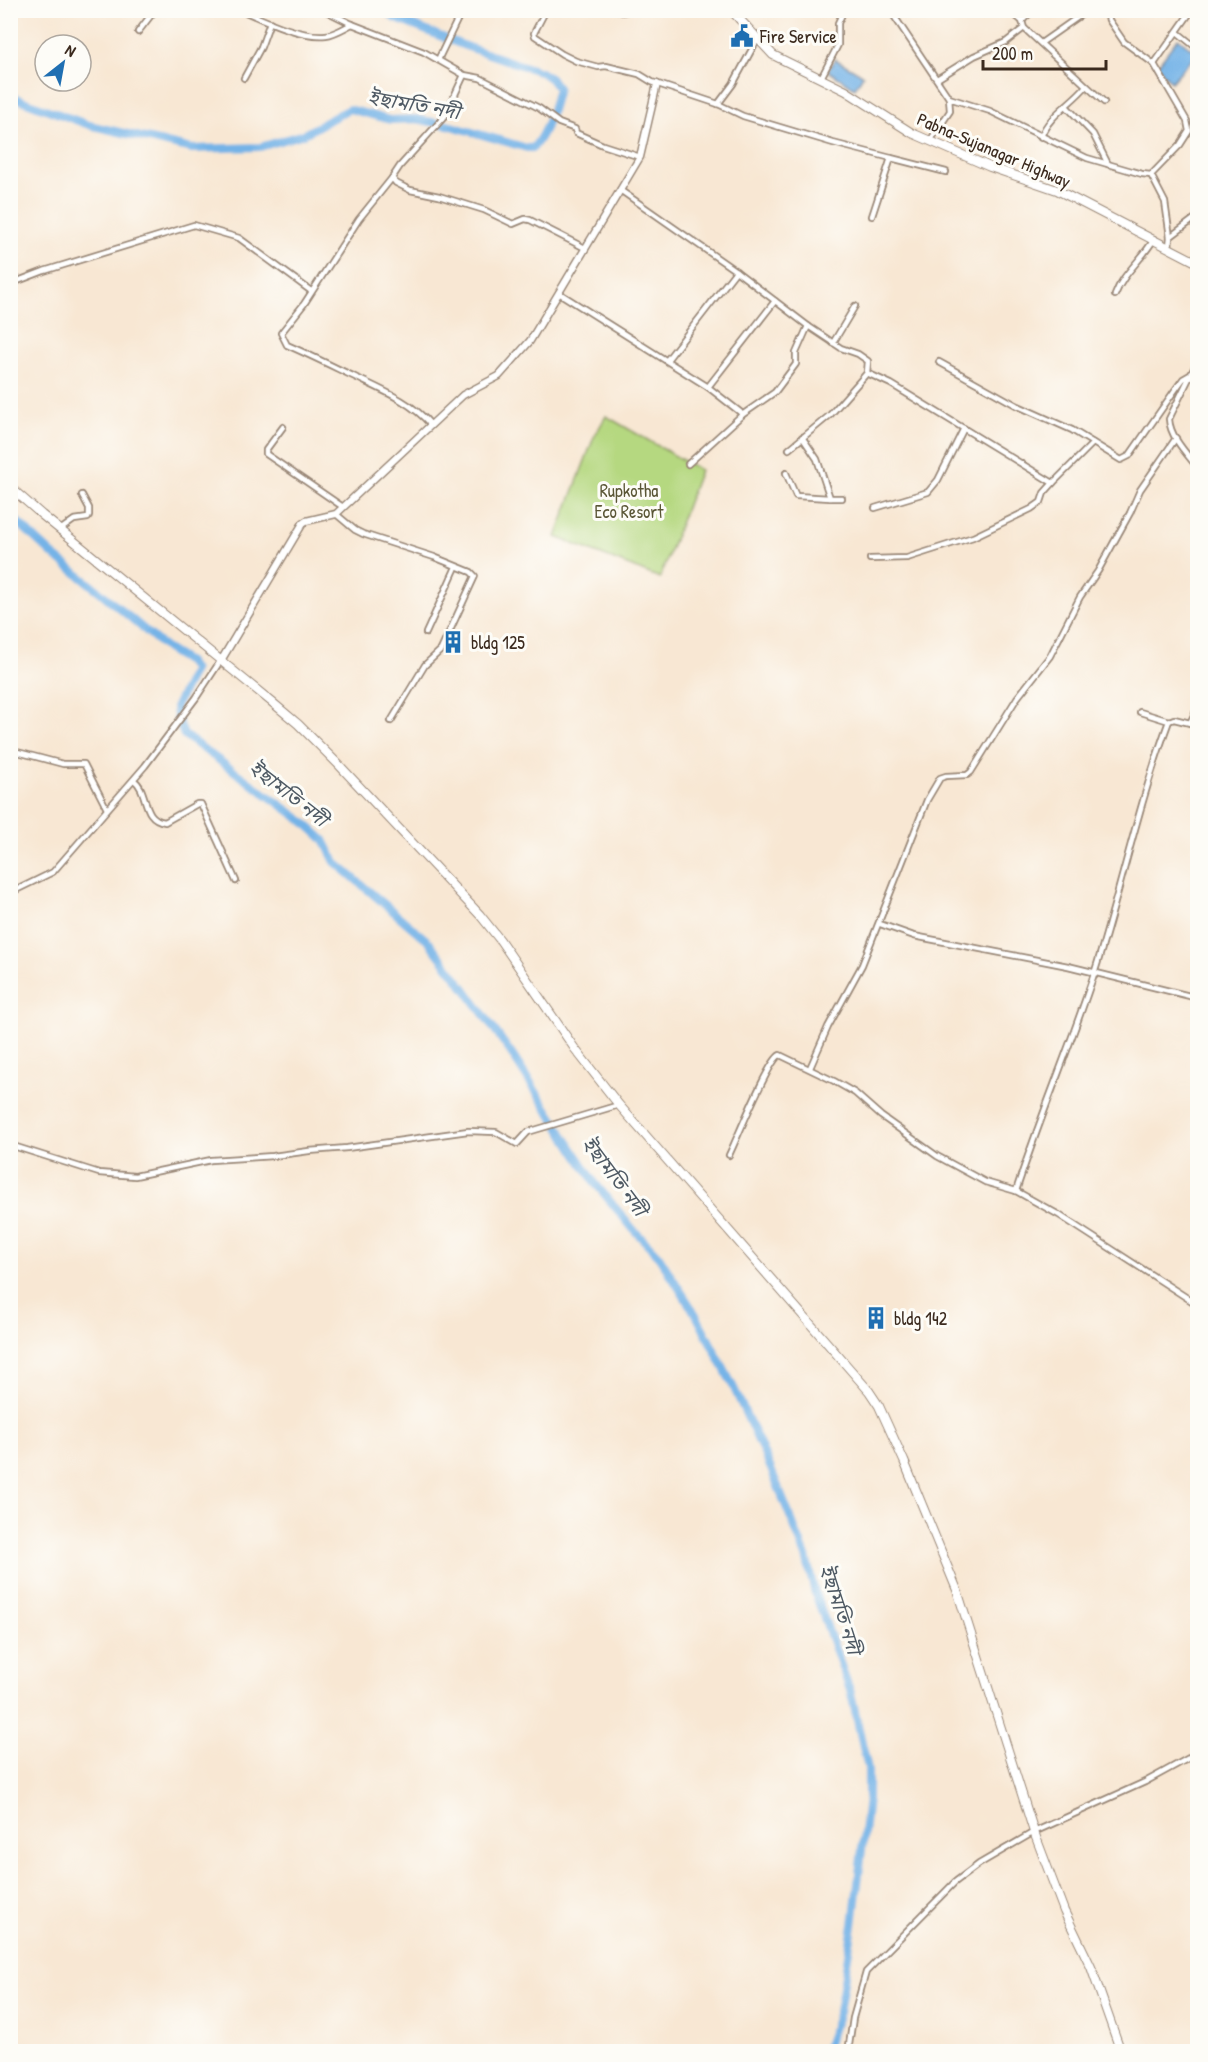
<svg xmlns="http://www.w3.org/2000/svg" width="1208" height="2062" font-family="'Patrick Hand','Noto Sans Bengali',sans-serif">
  <rect width="100%" height="100%" fill="#fdfcf7"/>
  <filter id="ink" filterUnits="userSpaceOnUse"><feTurbulence type="fractalNoise" baseFrequency=".0167" numOctaves="2"/><feDisplacementMap in="SourceGraphic" scale="12" xChannelSelector="R" yChannelSelector="G"/><feConvolveMatrix kernelMatrix="1 2 1 2 8 2 1 2 1" color-interpolation-filters="sRGB"/></filter>
  <filter id="wash" filterUnits="userSpaceOnUse"><feTurbulence type="fractalNoise" baseFrequency=".008" numOctaves="4" result="noise"/><feDisplacementMap in="SourceGraphic" scale="24" xChannelSelector="R" yChannelSelector="G"/><feGaussianBlur stdDeviation="1.35" result="paint"/><feColorMatrix in="noise" values="0 0 0 0 0 0 0 0 0 0 0 0 0 0 0 0 0 1.4 0 .05"/><feComposite in="paint" operator="in"/></filter>
  <g filter="url(#wash)">
    <rect width="100%" height="100%" fill="#f8e7d3"/>
    <path fill="#b5d880" stroke="#78814f" stroke-width="1.5" d="M606,416l94,54 -40,108 -104,-41 38,-100z"/>
    <g fill="#74b3e7" stroke="#586e82" stroke-width="1.5">
      <path d="M1178,38l19,15 -26,29 -14,-16z"/>
      <path d="M835,59l28,16 -8,13 -27,-17z"/>
    </g>
    <g fill="none" stroke-linecap="round" stroke-linejoin="round">
      <g stroke="#74b3e7" stroke-width="8">
        <path d="M10,96l79,29 103,24 68,-2 44,-13 45,-25 41,11 26,-1 32,6 79,23h6c14,-17 20,-40 25,-60l-7,-9 -10,-7 -76,-26 -71,-28 -9,-8"/>
        <path d="M10,515l42,39 47,37 68,58 21,13 6,8 -18,36 1,11 7,18 119,86 21,19 11,22 94,80 37,48 45,63 84,130 38,46 25,26 38,60 37,71 38,83 35,87 9,37 36,100 17,76v30l-15,126 -14,87 -14,40"/>
      </g>
    </g>
  </g>
  <g filter="url(#ink)">
    <g fill="none" stroke-linecap="round" stroke-linejoin="round">
      <g stroke="#9a8878" stroke-width="8">
        <g id="minor">
          <path d="M241,10c23,10 60,28 85,25 9,-1 18,-7 26,-11"/>
          <path d="M324,10l28,14 72,28 40,23 16,3 59,30 20,15 16,6 1,4 27,12 37,12"/>
          <path d="M546,10l-12,23 1,3 27,18 14,7 22,6 8,-1 33,8 13,8 66,22 25,12 90,27 58,15 -19,58"/>
          <path d="M618,10l4,2 10,-2"/>
          <path d="M890,10l59,88 41,13 97,47 55,16 9,1"/>
          <path d="M1009,10l13,11 2,7 80,74"/>
          <path d="M1106,10l3,10 15,22 30,22 33,57 2,10 -9,14 -29,30 14,27 5,35 -1,10"/>
          <path d="M739,20l7,-10"/>
          <path d="M1022,21l11,-11"/>
          <path d="M138,32l17,-22"/>
          <path d="M1177,32l21,17"/>
          <path d="M1041,43l47,-33"/>
          <path d="M438,60l24,-50"/>
          <path d="M1154,64l38,-54"/>
          <path d="M464,75l-19,41 -45,50 -8,12 4,5 14,7 29,6 45,14 29,14 12,-5 5,1 55,28"/>
          <path d="M244,78l17,-31 9,-25"/>
          <path d="M821,78l17,-33v-22l6,-13"/>
          <path d="M937,79l37,-23 32,-14 18,-14"/>
          <path d="M718,104l15,-20 24,-44"/>
          <path d="M1066,106l27,28 15,30"/>
          <path d="M1041,137c7,-21 31,-34 45,-51"/>
          <path d="M930,141l20,-30 -1,-13"/>
          <path d="M891,158l55,14"/>
          <path d="M392,178l-33,41 -55,85 -23,29 6,12c23,10 45,21 68,32 27,13 57,25 76,48"/>
          <path d="M620,190l116,81 72,55 33,22 17,6 10,7 -1,12 24,11 162,99 40,-40"/>
          <path d="M1170,237l28,-21"/>
          <path d="M10,284l34,-13 150,-46 45,13 72,53"/>
          <path d="M559,293l149,94 32,25 2,3 -54,49"/>
          <path d="M1115,295c8,-22 27,-35 39,-56"/>
          <path d="M833,343l22,-37"/>
          <path d="M667,360l69,-89"/>
          <path d="M1198,360l-29,59c1,18 18,35 29,49"/>
          <path d="M939,362l77,43 56,25 49,30 8,-4 46,-66 8,-11 7,-4"/>
          <path d="M708,387l67,-86"/>
          <path d="M742,415l33,-23 21,-28v-11l12,-27"/>
          <path d="M283,427l-17,23v4l77,53"/>
          <path d="M802,437l15,22 13,39h12"/>
          <path d="M789,449l41,-34 37,-42"/>
          <path d="M786,473l10,23 34,2"/>
          <path d="M875,508l53,-16 10,-12 26,-52"/>
          <path d="M336,514l19,16 8,4 71,23 37,15 4,4 -34,74 -16,15 -34,56"/>
          <path d="M60,530l14,-10 14,-2 1,-3v-7l-7,-13"/>
          <path d="M870,559l37,-1 66,-21 58,-28 10,-7 3,-9 9,-10"/>
          <path d="M426,633l30,-66"/>
          <path d="M1140,712l29,9 5,-2 24,6"/>
          <path d="M1190,723l8,-16"/>
          <path d="M10,750l53,14h21l23,45"/>
          <path d="M134,780c15,11 7,39 31,42l32,-18h4l35,77"/>
          <path d="M10,893l43,-21 92,-106 51,-68 25,-38"/>
          <path d="M880,924l34,12 154,30 130,32"/>
          <path d="M810,1068l18,-41 34,-62 65,-165 13,-22 6,-2 21,-1 4,-3 46,-74 33,-42 30,-59 18,-26 32,-58 10,-23 36,-52"/>
          <path d="M10,1145l89,28 36,3 76,-16 62,-4 36,-5 38,-3 121,-17 28,1 21,12 11,-12 91,-27"/>
          <path d="M729,1155c8,-16 40,-96 51,-100l54,26 21,12 26,23 56,40 48,26 31,9 43,24 139,90"/>
          <path d="M1016,1191c24,-74 55,-146 79,-220 26,-83 44,-169 74,-250"/>
          <path d="M848,2052l5,-34 13,-46 89,-90 24,-18 55,-32 111,-50 53,-29"/>
        </g>
      </g>
      <g stroke="#9a8878" stroke-width="9">
        <path id="tertiary" d="M222,659l81,-136 3,-2 30,-7 127,-119 36,-19 31,-35 110,-184 17,-73"/>
      </g>
      <g stroke="#9a8878" stroke-width="10">
        <path id="primary" d="M10,487l32,28 231,188 25,21 42,42 140,149 20,25 75,109 44,56 250,286 10,15 25,55 53,129 77,242 30,79 27,56 30,85"/>
      </g>
      <g stroke="#9a8878" stroke-width="10">
        <path id="trunk" d="M731,10l42,45 73,36 66,42 78,34 67,23 141,73"/>
      </g>
      <use href="#minor" stroke="#fff" stroke-width="4.5"/>
      <use href="#tertiary" stroke="#fff" stroke-width="6"/>
      <use href="#primary" stroke="#fff" stroke-width="8"/>
      <use href="#trunk" stroke="#fff" stroke-width="8"/>
    </g>
  </g>
  <defs>
    <g id="civic-bare" transform="scale(1.8)"><path d="M-.6-6.5H3V-4.5H.6V-3L4-1V1h2V6H-6V1h2V-1L-.6-3ZM-1.2 2.5V6h2.4V2.5Z" fill="#1f6fb2" stroke="#fdfcf7" stroke-width="2.5" paint-order="stroke"/></g>
    <g id="building-bare" transform="scale(1.8)"><path d="M-4-6H4V6H1V3H-1V6H-4ZM-2.5-4.3h1.7v1.8h-1.7ZM.8-4.3h1.7v1.8H.8ZM-2.5-1h1.7V.8h-1.7ZM.8-1h1.7V.8H.8Z" fill="#1f6fb2" stroke="#fdfcf7" stroke-width="2.5" paint-order="stroke"/></g>
  </defs>
  <g fill-rule="evenodd">
    <use href="#civic-bare" x="742" y="36"/>
    <use href="#building-bare" x="453" y="642"/>
    <use href="#building-bare" x="876" y="1318"/>
  </g>
  <g text-anchor="middle" dominant-baseline="central" stroke-width="6" stroke-linejoin="round" paint-order="stroke">
    <g font-size="18" fill="#3b2a1e" stroke="#fdfcf7" text-anchor="start">
      <text x="760" y="36">Fire Service</text>
      <text x="471" y="642">bldg 125</text>
      <text x="894" y="1318">bldg 142</text>
    </g>
    <g font-size="18" fill="#3b2a1e" stroke="#fdfcf7">
      <text transform="translate(994 150) rotate(23)">Pabna-Sujanagar Highway</text>
    </g>
    <g font-size="18" fill="#5a5636" stroke="#fdfcf7">
      <text x="629" y="490">Rupkotha<tspan x="629" dy="21">Eco Resort</tspan></text>
    </g>
    <g font-size="20" font-style="italic" fill="#4f5a64" stroke="#fdfcf7">
      <text transform="translate(414 104) rotate(10)">ইছামতি নদী</text>
      <text transform="translate(289 793) rotate(38)">ইছামতি নদী</text>
      <text transform="translate(615 1176) rotate(53)">ইছামতি নদী</text>
      <text transform="translate(841 1609) rotate(72)">ইছামতি নদী</text>
    </g>
  </g>
  <rect width="1208" height="2062" fill="none" stroke="#fdfcf7" stroke-width="36"/>
  <g transform="translate(63 63) rotate(31)"><circle r="28" fill="#fdfcf7" stroke="#afa8a0" stroke-width="1.5"/>
  <path d="M0-4.5L10 22L0 15L-10 22Z" fill="#1f6fb2"/>
  <text y="-9" font-size="16" font-weight="bold" text-anchor="middle" fill="#3b2a1e">N</text>
  </g>
  <path d="M983 60v9h123v-9" fill="none" stroke="#3b2a1e" stroke-width="3"/>
  <text x="992" y="60" font-size="18" fill="#3b2a1e" stroke="#fdfcf7" stroke-width="4.5" paint-order="stroke">200 m</text>
</svg>
